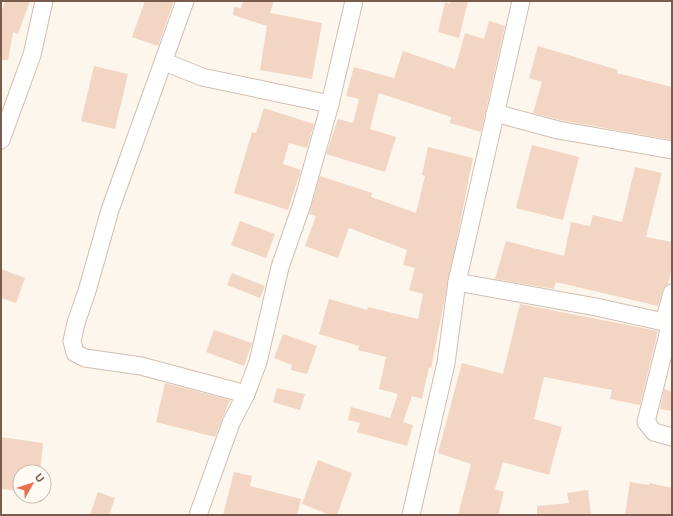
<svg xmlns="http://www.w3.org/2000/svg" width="673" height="516" font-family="Figtree,sans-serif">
  <rect width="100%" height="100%" fill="#fdf6ec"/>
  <g fill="#f3d5c3">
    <path d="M5,1h25l-12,33 -5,-2 -5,28h-7v-47z"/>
    <path d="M145,1h29l-16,45 -26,-9z"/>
    <path d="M243,1h31l-4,12 52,10 -10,56 -52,-9 7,-44 -34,-11 1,-8 7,1z"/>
    <path d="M451,1h17l-9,37 -21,-6 7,-30 5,2z"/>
    <path d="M489,21l16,5 -24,106 -31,-9 1,-6 -72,-24 -9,36 26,8 -11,35 -59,-18 12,-35 15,4 6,-24 -13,-3 8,-29 40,11 9,-27 52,18 10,-36 19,6z"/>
    <path d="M538,46l80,24 -1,3 55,14v53l-112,-20 -27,-7 9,-31 -13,-4z"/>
    <path d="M94,66l34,8 -13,55 -34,-8z"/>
    <path d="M264,108l50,16 -7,24 -18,-5 -6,21 18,6 -13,40 -54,-17 18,-61 4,1z"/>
    <path d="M532,145l47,12 -16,63 -47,-12z"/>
    <path d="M428,147l45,11 -42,210 -2,-1 -7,32 -10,-3 -9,26 10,3 -6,21 -50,-14 3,-9 -12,-3 3,-13 39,11 8,-24 -19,-5 7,-32 -28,-7 1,-4 -40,-12 10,-35 38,11 1,-3 50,12 5,-25 -14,-4 6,-22 -12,-3 4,-15 -58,-22 -11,30 -33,-12 11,-30 -7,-2 11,-38 52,17 -1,4 45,16 9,-37 -3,-1z"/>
    <path d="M635,167l27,6 -16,64 26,5v26l-4,16 -5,6 -5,16 -102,-24 -2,7 -59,-10 11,-38 58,15 7,-34 19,4 3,-11 29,7z"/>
    <path d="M240,221l35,13 -9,24 -35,-13z"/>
    <path d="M1,269l24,9 -9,25 -15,-5z"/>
    <path d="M232,273l33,13 -5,12 -33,-13z"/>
    <path d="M520,304l138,27 -18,74 -30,-6 2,-9 -68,-13 -10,42 28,8 -13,48 -46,-13 -8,27 9,3 -6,23h-40l13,-51 -33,-11 24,-90 41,11z"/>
    <path d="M214,330l38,13 -8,23 -38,-14z"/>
    <path d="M283,334l34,12 -10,28 -16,-4 1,-5 -18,-7z"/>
    <path d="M165,383l65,17 -15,37 -59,-15z"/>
    <path d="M277,388l28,6 -5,16 -27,-8z"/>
    <path d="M664,389l8,3v19l-12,-2z"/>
    <path d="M1,437l42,6 -3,29h-20v19l-19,-2z"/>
    <path d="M318,460l34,13 -15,42h-7l-28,-11z"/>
    <path d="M234,472l18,4 -2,10 51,13 -4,16h-74z"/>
    <path d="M630,482l19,3 1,-2 22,5v27h-47z"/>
    <path d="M588,490l3,25h-54v-9l32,-3 -2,-10z"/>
    <path d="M98,492l17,6 -6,17h-19z"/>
  </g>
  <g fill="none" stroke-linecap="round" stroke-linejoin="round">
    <g stroke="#d1beb0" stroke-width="19">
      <g id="minor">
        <path d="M185,1l-75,209 -23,81 -11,32 -4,18 3,12 10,5 56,8 105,28"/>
        <path d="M165,62l37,15 128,27"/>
        <path d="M495,113l63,17 114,20"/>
        <path d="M1,140l31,-85 12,-54"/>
        <path d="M457,282l139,25 68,15 8,-4"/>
        <path d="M672,318l-26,104 8,10 18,5"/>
        <path d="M664,322l8,-29"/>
        <path d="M198,515l33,-92 15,-29 12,-32 22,-95 22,-63 28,-100 24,-103"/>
        <path d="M411,515l35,-152 11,-81 64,-281"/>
      </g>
    </g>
    <use href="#minor" stroke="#fff" stroke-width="17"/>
  </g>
  <rect width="673" height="516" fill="none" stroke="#7a5c4d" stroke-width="4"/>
  <g transform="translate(32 484) rotate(51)"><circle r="19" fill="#fffaf3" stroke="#cabbb1"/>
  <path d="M0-3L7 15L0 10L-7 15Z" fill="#e76f51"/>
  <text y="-6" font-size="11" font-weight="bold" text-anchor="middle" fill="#7a5c4d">U</text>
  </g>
</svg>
